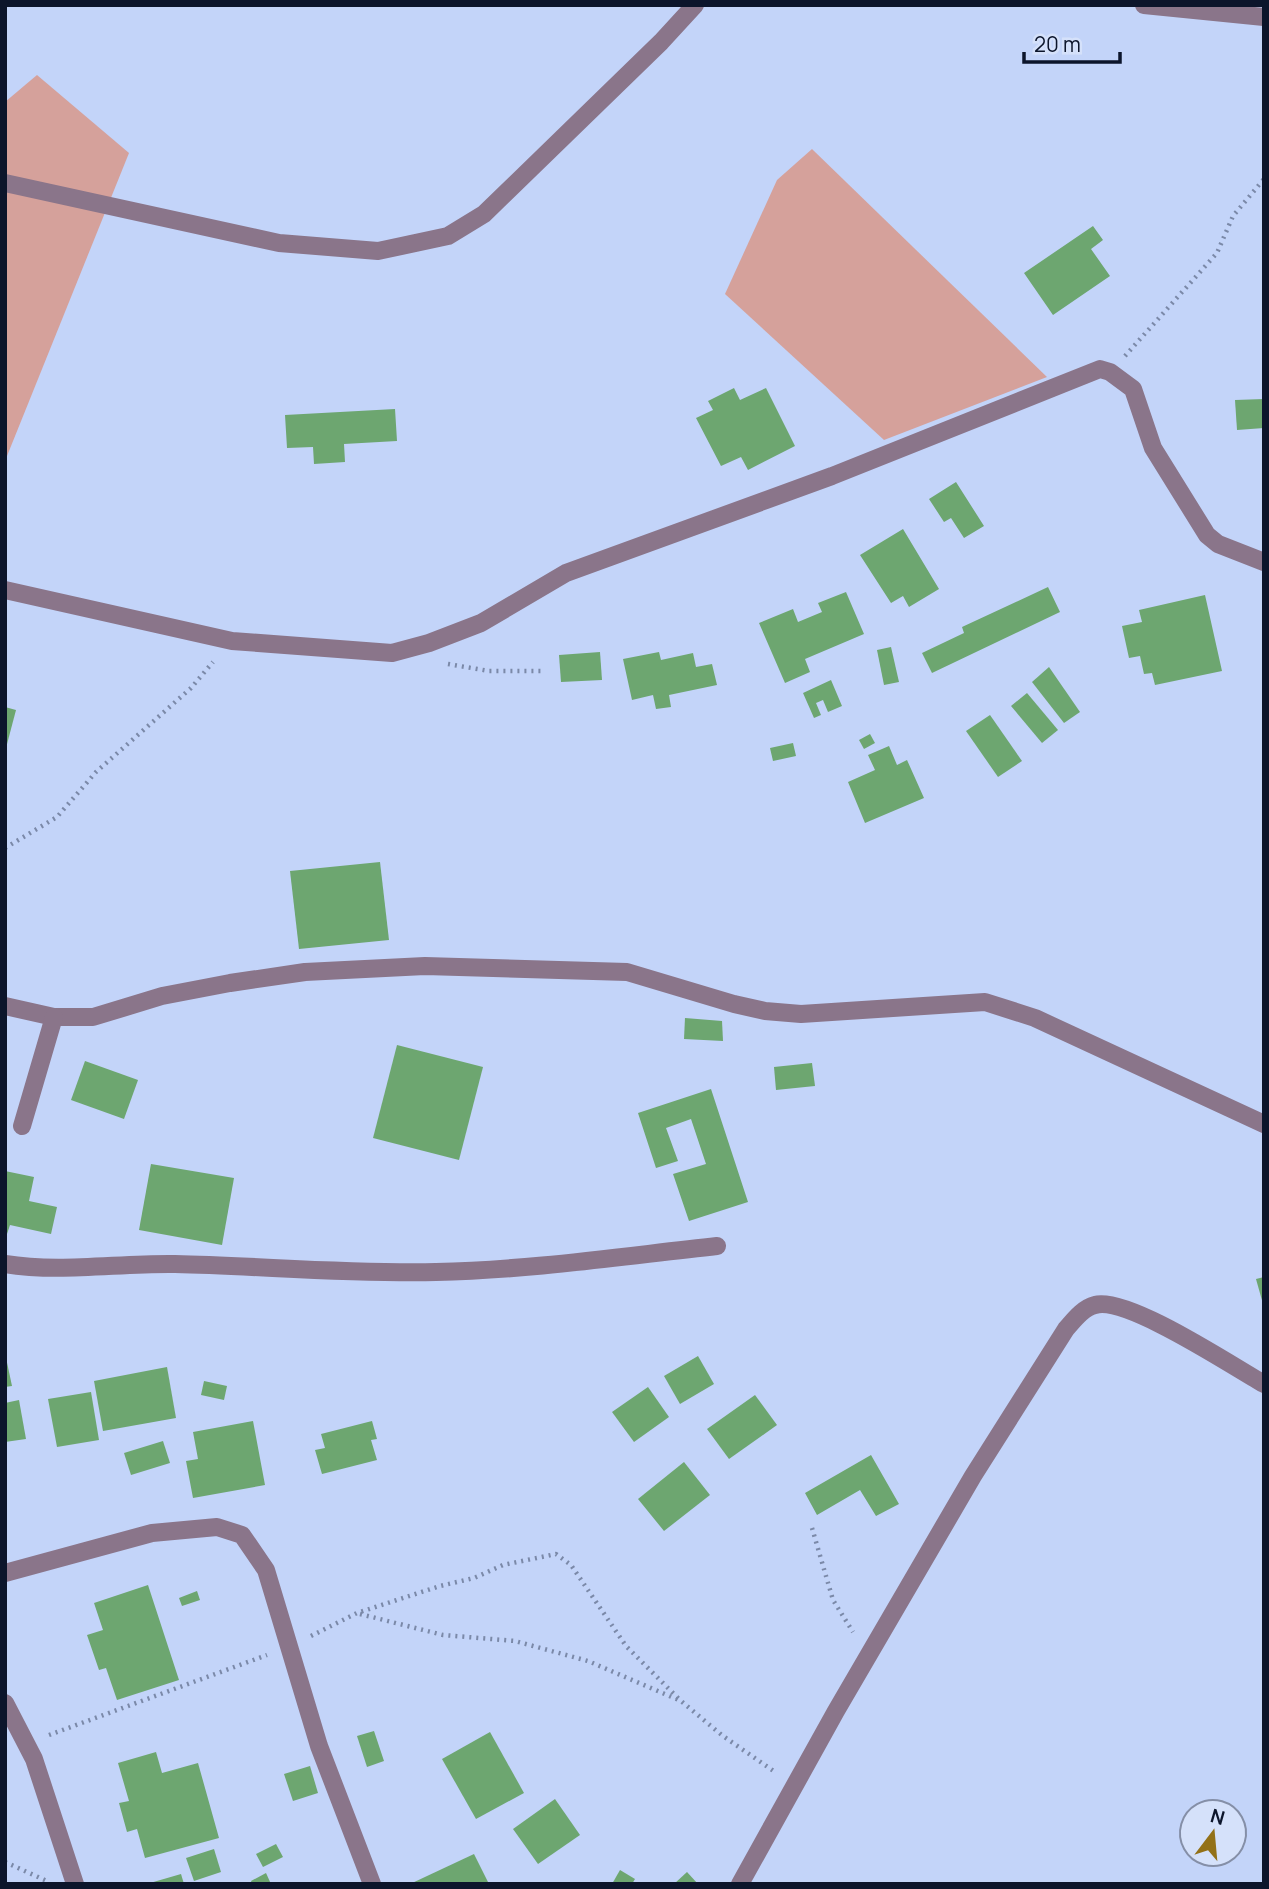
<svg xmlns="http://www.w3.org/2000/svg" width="1269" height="1889" font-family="Manrope,sans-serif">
  <rect width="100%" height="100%" fill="#c3d4f9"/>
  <g fill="#d5a19b">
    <path d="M37,75l92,78 -124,308v-359z"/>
    <path d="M812,149l235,228 -163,63 -159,-146 52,-114z"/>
  </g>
  <g fill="#6da670">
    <path d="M1093,226l10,14 -12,9 19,27 -57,39 -29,-42z"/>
    <path d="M734,388l6,12 26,-12 29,58 -47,24 -7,-13 -20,9 -25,-48 17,-8 -5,-9z"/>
    <path d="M1264,399v29l-27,2 -2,-30z"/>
    <path d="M395,409l2,32 -53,3 1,18 -31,2 -1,-17 -26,1 -2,-33z"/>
    <path d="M956,482l28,44 -20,12 -13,-20 -7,4 -15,-23z"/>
    <path d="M903,529l36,60 -30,18 -6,-11 -12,7 -31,-48z"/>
    <path d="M1048,587l12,25 -128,61 -10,-20 42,-20 -2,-6z"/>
    <path d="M846,592l18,42 -59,25 5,13 -25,11 -26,-60 34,-14 5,13 24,-10 -4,-9z"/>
    <path d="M1205,595l17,76 -67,14 -3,-12 -8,1 -4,-18 -11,2 -7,-32 20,-4 -3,-12z"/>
    <path d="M891,647l8,35 -15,3 -7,-35z"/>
    <path d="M600,652l2,28 -41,2 -2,-27z"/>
    <path d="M659,652l2,8 32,-7 3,14 16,-3 5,21 -48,10 2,12 -15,2 -3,-14 -21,5 -9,-41z"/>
    <path d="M1049,667l31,45 -16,11 -32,-41z"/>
    <path d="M831,680l11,26 -14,6 -5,-12 -7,3 5,12 -7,3 -11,-25z"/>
    <path d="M1027,693l31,37 -16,13 -31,-37z"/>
    <path d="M5,707l11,3 -10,38h-1z"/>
    <path d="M990,715l32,46 -24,16 -32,-46z"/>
    <path d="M870,734l5,9 -11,6 -5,-9z"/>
    <path d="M793,743l3,13 -23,5 -3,-13z"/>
    <path d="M889,746l8,19 10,-5 17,38 -59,25 -17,-41 27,-12 -7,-15z"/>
    <path d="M380,862l9,78 -90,9 -9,-78z"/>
    <path d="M685,1018l37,3 1,20 -39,-2z"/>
    <path d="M397,1045l86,22 -24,93 -86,-22z"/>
    <path d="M85,1061l53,19 -14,39 -53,-19z"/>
    <path d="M812,1063l3,23 -39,4 -2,-23z"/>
    <path d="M711,1089l37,113 -59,19 -16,-47 33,-10 -15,-45 -25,9 12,33 -22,7 -18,-55z"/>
    <path d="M151,1164l83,14 -12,67 -83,-15z"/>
    <path d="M5,1171l29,6 -5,24 28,6 -6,27 -41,-9 -5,15z"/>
    <path d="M1264,1277v27h-1l-7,-25z"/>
    <path d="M5,1353l7,33 -7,1z"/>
    <path d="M698,1356l16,28 -34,20 -16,-28z"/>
    <path d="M167,1367l9,51 -73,13 -9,-50z"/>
    <path d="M204,1381l23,5 -3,14 -23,-5z"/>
    <path d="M648,1387l21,30 -35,25 -22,-30z"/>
    <path d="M91,1392l8,48 -42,7 -9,-48z"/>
    <path d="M755,1395l22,30 -48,34 -22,-30z"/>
    <path d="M19,1400l7,39 -21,3v-39z"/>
    <path d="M253,1421l12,64 -72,13 -7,-37 12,-2 -5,-27z"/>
    <path d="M372,1421l5,18 -6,1 6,20 -55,14 -7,-24 10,-2 -4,-14z"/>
    <path d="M163,1441l7,22 -39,12 -7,-22z"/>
    <path d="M871,1455l28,49 -23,12 -16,-26 -43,25 -12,-22z"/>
    <path d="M684,1462l26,33 -46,36 -26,-32z"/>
    <path d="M148,1585l31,95 -62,20 -11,-32 -7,2 -12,-35 16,-5 -9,-27z"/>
    <path d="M197,1591l3,9 -18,6 -3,-8z"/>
    <path d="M374,1731l10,30 -17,6 -10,-31z"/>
    <path d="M490,1732l34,61 -48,26 -34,-60z"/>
    <path d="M156,1752l6,21 36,-10 21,75 -74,20 -8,-29 -10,3 -8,-29 10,-2 -11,-38z"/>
    <path d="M310,1766l8,27 -25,8 -9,-27z"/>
    <path d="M555,1799l25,36 -42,29 -25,-35z"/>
    <path d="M276,1844l7,13 -20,10 -7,-13z"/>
    <path d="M214,1849l7,23 -27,9 -8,-23z"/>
    <path d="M474,1854l15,30h-79z"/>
    <path d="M620,1870l15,9 -3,5h-20z"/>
    <path d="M687,1872l11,12h-24z"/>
    <path d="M266,1873l5,11h-19l-1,-3z"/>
    <path d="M181,1874l3,10h-34v-1z"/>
  </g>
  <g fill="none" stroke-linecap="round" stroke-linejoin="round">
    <g stroke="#7b89a8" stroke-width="4.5" stroke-dasharray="2 5" stroke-linecap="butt">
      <path d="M1125,356l92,-103 16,-37 31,-37"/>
      <path d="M448,664l41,7h55"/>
      <path d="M5,848l52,-31 39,-45 95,-84 22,-26"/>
      <path d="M812,1528l21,72 20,32"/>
      <path d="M360,1614l83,21 72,6 73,20 93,40 42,35 52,36"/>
      <path d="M311,1636l46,-23 83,-27 34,-8 29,-13 53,-11 15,11 55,81 55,55"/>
      <path d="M49,1735l218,-80"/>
      <path d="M5,1862l44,20"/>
    </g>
    <g stroke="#8a758a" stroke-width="18">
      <path d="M1144,5l120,12"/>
      <path d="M5,183l274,60 99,8 70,-15 36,-22 177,-172 34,-37"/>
      <path d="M5,590l227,51 160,12 37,-10 52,-20 85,-50 266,-97 268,-107 10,3 23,17 20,59 54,87 11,9 46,18"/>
      <path d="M5,1006l49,11h39l69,-21 68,-13 75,-11 120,-6 202,6 107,32 31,7 36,3 184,-12 50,16 229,106"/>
      <path d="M22,1126l32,-109"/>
      <path d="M5,1264c55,9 114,-1 170,0 87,2 174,10 261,8 94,-2 188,-16 281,-26"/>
      <path d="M5,1573l147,-40 65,-6 25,8 24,35 53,176 53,138"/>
      <path d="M5,1703l29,56 41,125"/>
      <path d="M740,1884l96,-173 137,-235 93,-147c8,-9 17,-21 29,-24 32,-9 137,61 169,79"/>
    </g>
  </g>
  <rect width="1269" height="1889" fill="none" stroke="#0c152b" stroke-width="14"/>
  <g transform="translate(1213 1833) rotate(16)"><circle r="33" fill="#d5e1fa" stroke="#858fa7" stroke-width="2"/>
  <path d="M0-5L12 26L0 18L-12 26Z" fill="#937118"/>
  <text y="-10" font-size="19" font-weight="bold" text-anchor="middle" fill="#0c152b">N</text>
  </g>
  <path d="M1024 52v10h96v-10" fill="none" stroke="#0c152b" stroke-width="3.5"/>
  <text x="1034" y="52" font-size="21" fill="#0c152b" stroke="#d5e1fa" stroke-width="5" paint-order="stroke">20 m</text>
</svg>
